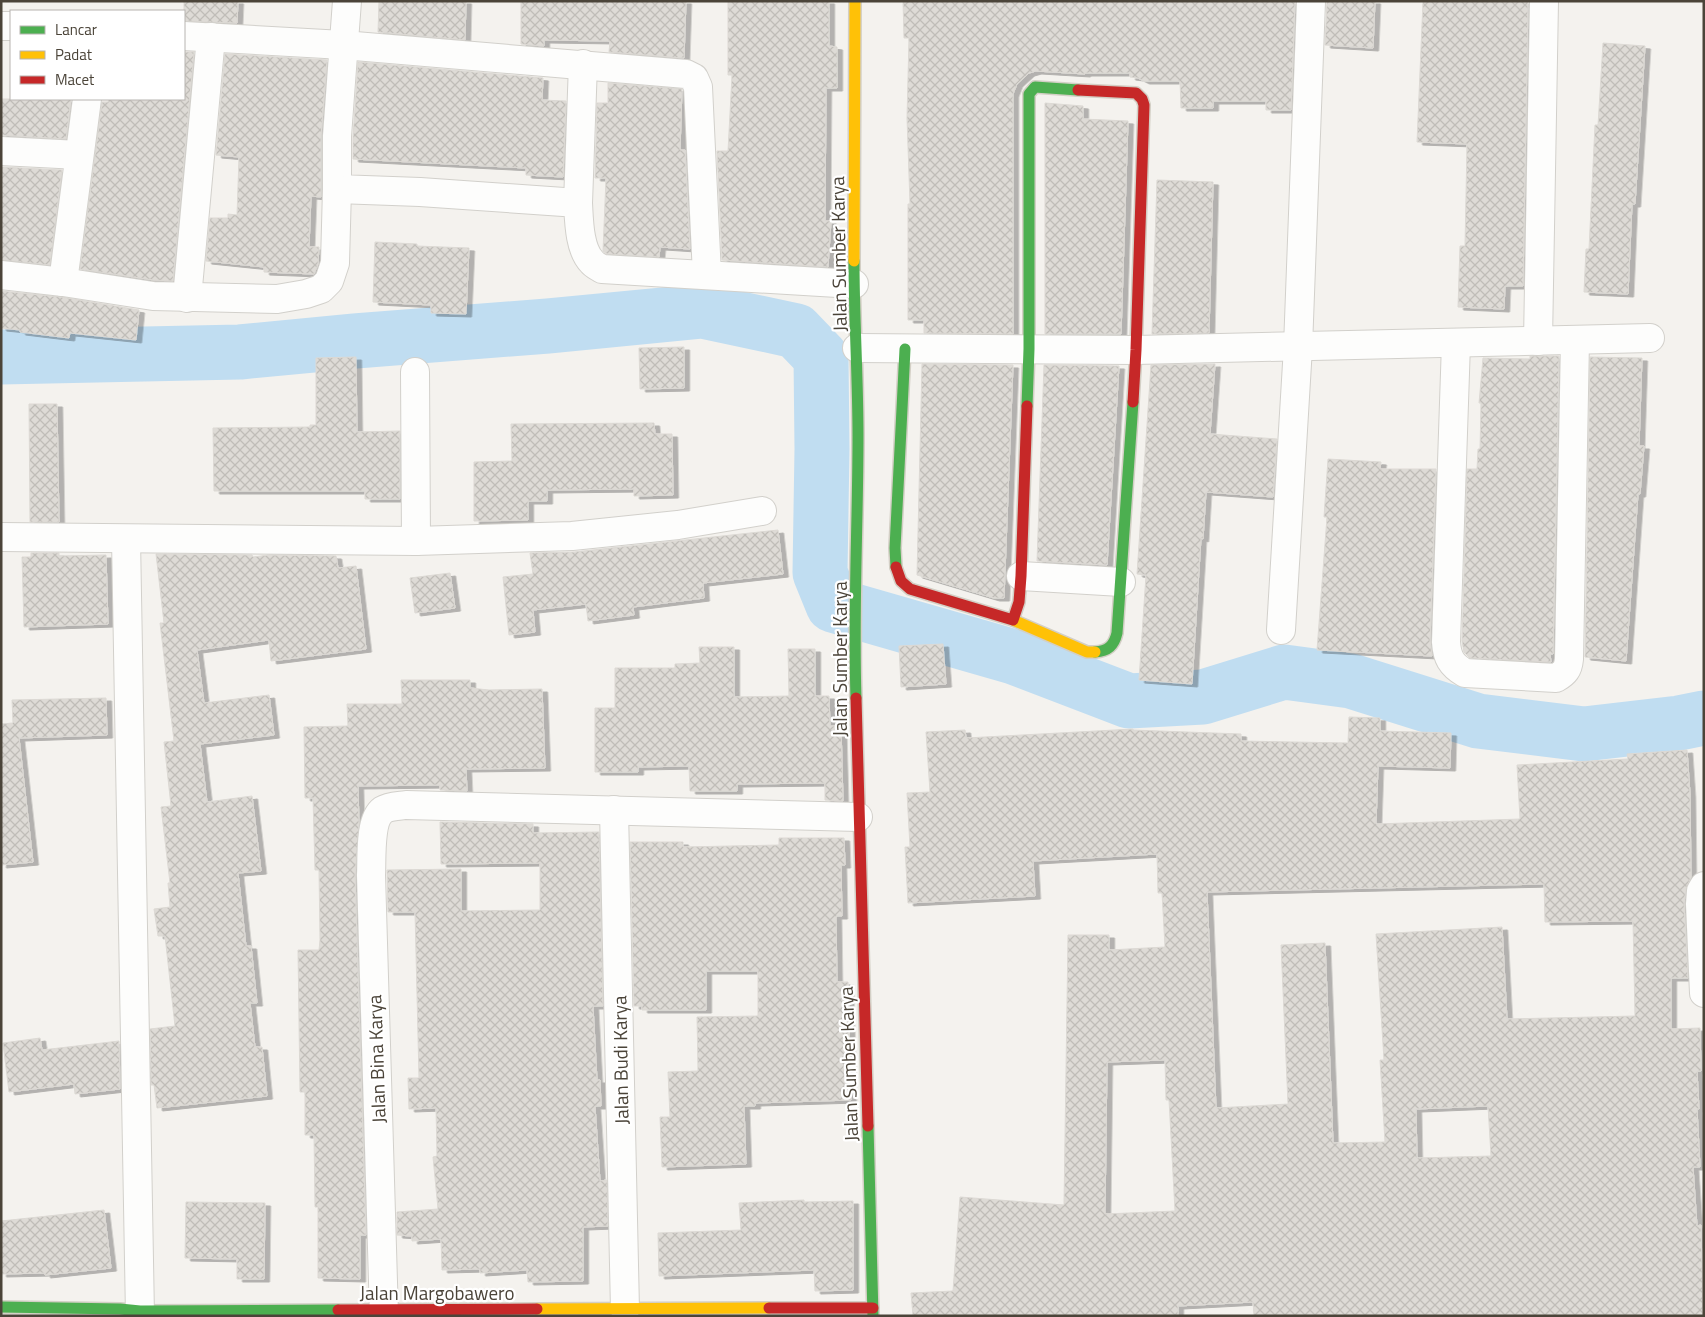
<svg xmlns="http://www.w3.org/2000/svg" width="1705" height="1317" font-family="'Titillium Web',sans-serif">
  <defs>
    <pattern id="building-cross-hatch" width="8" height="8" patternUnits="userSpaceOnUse" patternTransform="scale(1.25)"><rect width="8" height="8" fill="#dedbd6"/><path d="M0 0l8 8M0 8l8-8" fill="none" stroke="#c0bdb8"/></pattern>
    <filter id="shadow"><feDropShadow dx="5.5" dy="3" stdDeviation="0" flood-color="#0004"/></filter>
  </defs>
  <rect width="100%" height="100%" fill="#f4f2ee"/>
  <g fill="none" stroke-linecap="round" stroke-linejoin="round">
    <path stroke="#c0ddf1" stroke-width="55" d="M1,357l239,-5 115,-11 193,-15 155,-15 93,20 25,26 1,92 -2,124 13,32 181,52 115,44 74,-4 81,-25 67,9 127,40 106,13 95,-11 25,-5"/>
  </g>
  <g fill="url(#building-cross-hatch)" stroke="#dcd9d4" fill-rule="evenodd" filter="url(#shadow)">
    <path d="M184,1h54l-1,22 -53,-2z"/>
    <path d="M379,1h87l-1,39 -87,-8z"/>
    <path d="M521,1h165l-2,57 -75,-6 1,-11 -66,-1v6l-23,-2z"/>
    <path d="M728,1h101v45l8,1v41h-11l-1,133h6l-3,46 -106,-7 -5,-109h11l4,-76h-4z"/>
    <path d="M903,1h392l-4,109h-25v-9h-53v7h-32l-1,-27h-36l-6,-3 -8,-1v-4h-45v1l-49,-3 -7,2 -12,11 -4,10v240l-89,-1v-13h-16v-116h2l-3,-86 2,-80h-5z"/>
    <path d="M1327,1h48l-2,47 -48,-3z"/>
    <path d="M1423,1h105l-5,285h-18l-1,23 -46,-2 2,-61h5l2,-102 -50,-2z"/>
    <path d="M1603,43l42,3 -10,158h-3l-4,90 -44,-2 2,-43h3l6,-124h3z"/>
    <path d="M184,52h10l-21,229 -19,-1 -74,-11 22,-167h6l1,-3h75z"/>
    <path d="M225,54l102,6 -6,75v62l-10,-1 -2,51h10l-1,17 -4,10 -50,-2v-5l-58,-6 4,-43h18v-4l9,1 2,-58 -23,-2z"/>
    <path d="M358,62l185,16 -1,22 24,1 -3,76 -37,-2v-7l-173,-9v-22z"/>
    <path d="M608,83l74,6 -2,61h5l5,99 -30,-2 -1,10 -52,-3 -4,-3 3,-73h-11l2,-75h11z"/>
    <path d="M1,99h70l-5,40 -65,-4z"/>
    <path d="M1045,103l38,3v13l45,2 -7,213h-76z"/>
    <path d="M1,167l61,3 -12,95 -49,-5z"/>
    <path d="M1157,180l56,2 -4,151 -57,1z"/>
    <path d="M375,242l42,2v2l52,2 -3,66 -35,-1v-8l-58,-3z"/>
    <path d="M1,291l60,6 78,13 -3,30 -66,-7 -1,5 -49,-6v-2l-19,-2z"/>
    <path d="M684,347v41l-44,1 -1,-41z"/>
    <path d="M1530,356h29l-6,298h-3l1,8 -81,-4 -6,-6 -2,-11 5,-172h10l1,-20h2l1,-46h-2l4,-45 47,1z"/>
    <path d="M356,357l1,75 43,-1v68h-35v-8h-151l-1,-63 97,-1v-2h6v-67z"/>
    <path d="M1590,357l52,1 -3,88h5l-4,48h-2l-12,167 -41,-4z"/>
    <path d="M922,364l91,1 -9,233h-10l-77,-23z"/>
    <path d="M1215,364l-5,70 67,5 -4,58 -67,-5 -3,47 -2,-1 -9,146 -53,-4 7,-105 -9,-1 14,-209z"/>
    <path d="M1044,365l75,1 -12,199 -70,-4z"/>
    <path d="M29,404h28l2,118h-29z"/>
    <path d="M654,423l1,11h17l1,61 -39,1v-7l-87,1v11h-19v19l-54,1v-59l38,-1 -1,-37z"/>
    <path d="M1328,459l53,3 -1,7h56l-6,172 2,15 -115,-6 10,-133h-3z"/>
    <path d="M778,530l5,44 -80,9 1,15 -71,9 1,8 -46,6 -2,-17 -53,6 2,22 -26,3 -6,-58 30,-3 -3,-21 44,-1z"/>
    <path d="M31,553h28v3l47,-1 2,69 -84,3 -2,-70h9z"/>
    <path d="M156,554l96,1 1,2 16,-2 67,1 2,12 18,-2 10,83 -95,12 -2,-21 -72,10 7,53 65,-8 5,40 -74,9 7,58 45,-6 9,75 -23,2 8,73h5l6,57h-7l5,44h7l5,49 -110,12 -3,-23h-3l-1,-56 25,-3 -10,-90h-7l-4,-27 16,-2 -2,-24h2l-9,-76 10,-1 -7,-64 10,-1 -14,-118h4z"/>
    <path d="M450,573l5,35 -40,5 -5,-35z"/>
    <path d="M943,644l3,40 -45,3 -2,-41z"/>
    <path d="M699,647h35v50l55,-1 -1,-47h27v47h14l1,30h11l2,75 -18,-1v-17l-88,1v7h-47l-1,-25 -51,1v5h-43v-64h20v-40h60v-4l25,-1z"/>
    <path d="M401,680h69v8l19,2 53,-1 3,79 -79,1 1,22 -27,-1v-5l-82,1 1,39 -4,50 11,360h-6v44l-42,-1v-71h-3l-1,-72h-9v-43h-5l-2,-142h21l1,-10 -1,-70h-4l-2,-72h-8l-1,-71 44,-1 -1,-22h55z"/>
    <path d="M106,698l1,37 -88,3 14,124 -32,3v-141l12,-1 -1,-23z"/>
    <path d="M1349,717l31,1v13l71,2 -1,35 -72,-2 -2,58 144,-5 -3,-54 111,-6 -1,-5 60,-4 3,44 1,83 -5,12 -2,14 4,75h-17v51l29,-1 1,43h-4l2,38h-2l3,58h-7l4,59 4,-1 2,91h-449l-1,-14 -75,4v10h-265l-2,-23 42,-2 7,-94 104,8 4,-270h41v15l56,-3 -3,-54h-4l-1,-39 -124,7 2,35 -127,7 -3,-56h5l-3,-54 23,-1 -4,-60 39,-2 1,8 167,-9v1l108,4v7l107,2zM1544,884l1,38 88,-1 2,95 -128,3 -5,-92 -126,7 8,126h-4l5,82 -52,1 -8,-200 -44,2 7,159 -72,4 -9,-216zM1165,1060l1,40h3l6,111 -70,3 2,-152zM1488,1106l3,50 -74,2 -1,-49z"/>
    <path d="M440,822l93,2v9l66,-1 4,174h-10l4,74h3l1,26h-6l5,75 7,-1 1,46 -25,1v54l-55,1 -1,-12 -47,3v-4l-38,1 -1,-31 -29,2v-5l-15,-1v-23l41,-3 -5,-52 4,-1 -1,-48 -27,1 -1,-31h11l-4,-166h-27l-1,-42 74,-1v42l79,-1v-47l-99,1z"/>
    <path d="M779,838h65l1,27h-4l1,51h-6l1,66h11l3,118 -96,3v3h-11l2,58 -84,3 -2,-50h10l-2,-45 30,-1 -1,-54 61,-1v-45h-52v39h-64v-4h-8l-4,-164h53v5l96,-2z"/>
    <path d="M40,1038l2,12 77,-9 1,48 -45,5 -1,-10 -65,8 -6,-49z"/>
    <path d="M804,1200v2l49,-1v89l-38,1 -1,-21 -155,6 -1,-43 83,-3 -2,-27z"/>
    <path d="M186,1202l79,1 -1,76h-27v-20l-52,-1z"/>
    <path d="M104,1210l7,58 -66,7v-2l-44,1v-53z"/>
  </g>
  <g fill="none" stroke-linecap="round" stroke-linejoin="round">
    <g stroke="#d2d0cb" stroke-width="30">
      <g id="street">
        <path d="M347,1l-10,135v53l83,3 158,11c1,17 1,46 14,59 2,3 7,5 10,7l252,15"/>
        <path d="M1,26h10"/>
        <path d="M184,36l159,9 343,29 8,4 4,9 9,188"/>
        <path d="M1,151l78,4"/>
        <path d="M578,203l5,-139"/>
        <path d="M1,275l62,7 90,14 124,3 29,-5 15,-5 8,-8 6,-18 2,-74"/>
        <path d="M63,282l24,-183"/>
        <path d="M187,298l24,-261"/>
        <path d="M1538,341l6,-340"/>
        <path d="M1456,343l-10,299c1,15 5,23 19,31l91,5c9,-5 12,-9 13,-19l6,-319"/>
        <path d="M857,348l279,2 514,-12"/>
        <path d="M415,372l1,169"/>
        <path d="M1,537l415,4 156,-5 106,-11 84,-14"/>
        <path d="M126,539l14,777"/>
        <path d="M1021,576l100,6"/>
        <path d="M1281,630l17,-283 13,-346"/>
        <path d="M614,810l11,500"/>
        <path d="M1704,886l-3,5 -1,13 4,89"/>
        <path d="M384,1316l-13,-441c1,-16 -2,-55 12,-65 6,-4 16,-4 23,-5l452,12"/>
      </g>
    </g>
    <g stroke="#d3cfc5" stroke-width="14">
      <g id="fast">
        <path d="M854,261c0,58 4,116 4,175 0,87 -5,174 -2,262"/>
        <path d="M1027,406l2,-57v-255l6,-7 43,3"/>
        <path d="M896,567l-1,-19 10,-199"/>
        <path d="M1095,652c13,-1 19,-6 22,-19l16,-231"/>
        <path d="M868,1126l5,190"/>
        <path d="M1,1307l119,2 20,2 198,-1"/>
      </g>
    </g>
    <g stroke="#d3cfc5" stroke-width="14">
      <g id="slow">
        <path d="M854,261l1,-260"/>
        <path d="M1013,620l74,32h8"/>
        <path d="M537,1309l232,-1"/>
      </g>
    </g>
    <g stroke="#d3cfc5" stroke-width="14">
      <g id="jam">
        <path d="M1078,90l58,3 6,6 2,6 -8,245 -3,52"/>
        <path d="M896,567l5,14 9,8 103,31 6,-18 2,-26 6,-170"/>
        <path d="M856,698l12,428"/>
        <path d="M769,1308h104"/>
        <path d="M338,1310l199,-1"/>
      </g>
    </g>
    <use href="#street" stroke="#fdfdfc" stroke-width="28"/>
    <use href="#fast" stroke="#4caf50" stroke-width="11"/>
    <use href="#slow" stroke="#ffc107" stroke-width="11"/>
    <use href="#jam" stroke="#c62828" stroke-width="11"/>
  </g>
  <g text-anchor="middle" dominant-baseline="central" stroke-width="4.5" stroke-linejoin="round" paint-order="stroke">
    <g font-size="19" fill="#4b4439" stroke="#fff">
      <text transform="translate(838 254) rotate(-91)">Jalan Sumber Karya</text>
      <text transform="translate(839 659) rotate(-90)">Jalan Sumber Karya</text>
      <text transform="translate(376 1059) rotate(-92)">Jalan Bina Karya</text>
      <text transform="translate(620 1060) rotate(-91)">Jalan Budi Karya</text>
      <text transform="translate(848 1064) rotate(-92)">Jalan Sumber Karya</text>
      <text x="437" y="1292">Jalan Margobawero</text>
    </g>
  </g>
  <rect width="1705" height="1317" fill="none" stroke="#4b4439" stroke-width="5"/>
  <rect x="10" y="10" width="175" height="90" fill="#ffffff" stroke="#b7b4b0"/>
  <rect x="20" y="26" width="25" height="8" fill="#4caf50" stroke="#b7b4b0"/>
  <text x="55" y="35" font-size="15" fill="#4b4439">Lancar</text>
  <rect x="20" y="51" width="25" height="8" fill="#ffc107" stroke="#b7b4b0"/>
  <text x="55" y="60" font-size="15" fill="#4b4439">Padat</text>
  <rect x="20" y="76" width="25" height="8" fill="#c62828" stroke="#b7b4b0"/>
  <text x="55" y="85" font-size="15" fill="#4b4439">Macet</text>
</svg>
